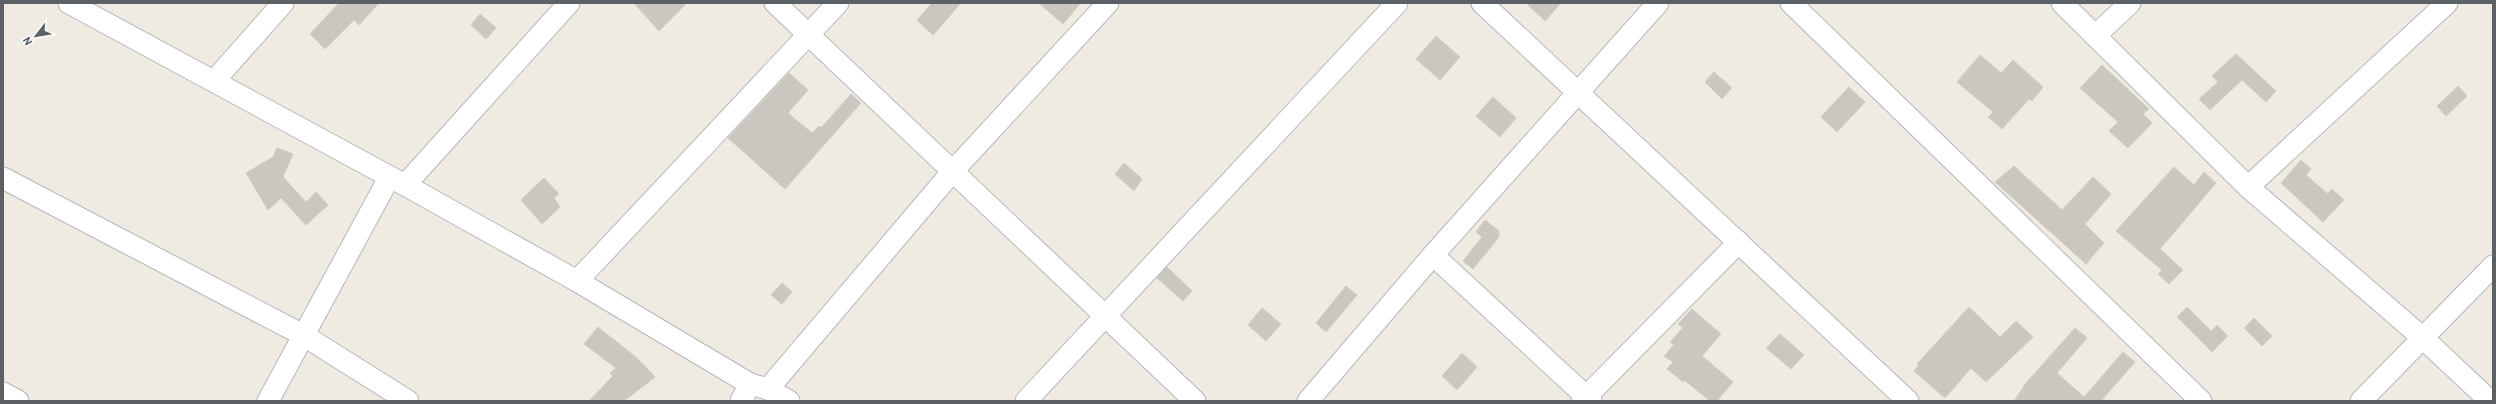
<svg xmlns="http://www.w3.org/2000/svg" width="2496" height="404" font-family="Barlow,sans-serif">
  <rect width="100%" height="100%" fill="#efebe3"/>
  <g fill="#cac6c0" stroke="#d4ccc1">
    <path d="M339,3h40l-20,22 -5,-5 -29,29 -15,-15z"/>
    <path d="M634,3h53l-28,28z"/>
    <path d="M932,3h29l-28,32 -16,-15z"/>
    <path d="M1039,3h42l-18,21z"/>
    <path d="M1526,3h35l-16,18z"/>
    <path d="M480,14l16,14 -10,11 -15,-14z"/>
    <path d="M1436,36l24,21 -20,23 -24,-21z"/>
    <path d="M2236,54l40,37 -10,11 -24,-22 -32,30 -11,-11 19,-17 -6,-6z"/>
    <path d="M1980,55l21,18 12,-13 30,27 -11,14 -3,-2 -27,30 -14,-12 5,-5 -36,-30z"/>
    <path d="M2102,65l47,44 -6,5 9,9 -24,25 -19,-17 9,-9 -38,-34z"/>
    <path d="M1714,72l18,16 -10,11 -17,-17z"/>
    <path d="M789,73l19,17 -20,23 24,20 7,-7 2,2 30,-34 10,9 -76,86 -57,-51z"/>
    <path d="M2458,86l9,10 -21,20 -9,-10z"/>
    <path d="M1849,87l16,15 -28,30 -16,-15z"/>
    <path d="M1493,97l23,21 -16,19 -24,-21z"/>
    <path d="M277,148l16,6 -10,23 23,25 10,-10 12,13 -22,20 -25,-27 -13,12 -22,-37 27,-16z"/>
    <path d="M2301,160l10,9 -5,6 22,19 4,-5 12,11 -21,22 -42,-39z"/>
    <path d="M1124,163l18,16 -8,12 -19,-17z"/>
    <path d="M2014,166l48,44 31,-33 18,17 -26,30 19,19 -18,21 -91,-82z"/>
    <path d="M2174,167l20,18 10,-13 12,11 -56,66 23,21 -14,14 -11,-10 4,-4 -46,-39z"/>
    <path d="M544,178l15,16 -5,4 6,9 -18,17 -21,-24z"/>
    <path d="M1485,220l14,11v6l-26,32 -10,-8 19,-24 -6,-5z"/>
    <path d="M1167,267l25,24 -9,10 -26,-23z"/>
    <path d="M782,283l10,9 -10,12 -11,-9z"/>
    <path d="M1346,286l11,9 -31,37 -10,-9z"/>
    <path d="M1969,307l31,30 16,-16 17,16 -47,45 -15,-14 -26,30 -31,-27 5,-6 -2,-1z"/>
    <path d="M2187,307l24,24 6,-6 11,11 -16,16 -35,-35z"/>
    <path d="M1262,308l19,16 -15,17 -18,-16z"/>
    <path d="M1692,309l29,25 -19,22 31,26 -16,19h-7l-26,-21 -1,2 -16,-13 6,-7 -9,-6 10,-11 -4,-3 13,-14 -5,-4z"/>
    <path d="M2254,318l18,18 -10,10 -18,-18z"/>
    <path d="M598,327l39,31 18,19 -31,24h-35l24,-25 -3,-3 6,-5 -32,-24z"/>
    <path d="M2075,328l12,10 -30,35 27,24 39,-45 12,10 -34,39h-87l12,-18z"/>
    <path d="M1780,334l24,21 -13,14 -25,-21z"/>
    <path d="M1462,353l15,14 -20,23 -15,-14z"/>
  </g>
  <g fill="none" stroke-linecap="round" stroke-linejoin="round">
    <g stroke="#b4b7bb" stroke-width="23">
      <g id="street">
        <path d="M69,3l336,182 172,96 173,103 18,5 21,12"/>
        <path d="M775,3l420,398"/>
        <path d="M1482,3l426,398"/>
        <path d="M1791,3l410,398"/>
        <path d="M2062,3l186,184 176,152 66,62"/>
        <path d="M2095,36l35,-33"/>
        <path d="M214,81l69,-78"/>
        <path d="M3,178l300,157 105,66"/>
        <path d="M405,185l164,-182"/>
        <path d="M2248,187l199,-184"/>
        <path d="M1433,255l158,146"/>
        <path d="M577,281l261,-278"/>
        <path d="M768,389l184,-217 156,-169"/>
        <path d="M3,393l15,8"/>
        <path d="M268,401l121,-223"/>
        <path d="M741,401l9,-17"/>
        <path d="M1026,401l371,-398"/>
        <path d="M1308,401l125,-146 225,-252"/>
        <path d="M1582,401l157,-159"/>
        <path d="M2361,401l132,-135"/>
      </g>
    </g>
    <use href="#street" stroke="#fff" stroke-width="21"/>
  </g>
  <rect width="2496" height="404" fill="none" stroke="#5b6165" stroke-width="8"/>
  <g transform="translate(36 36) rotate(239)" stroke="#ffffff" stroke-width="3" paint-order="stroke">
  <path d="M0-3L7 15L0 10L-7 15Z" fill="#5b6165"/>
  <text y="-6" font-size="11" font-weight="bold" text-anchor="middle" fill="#5b6165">N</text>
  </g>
</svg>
